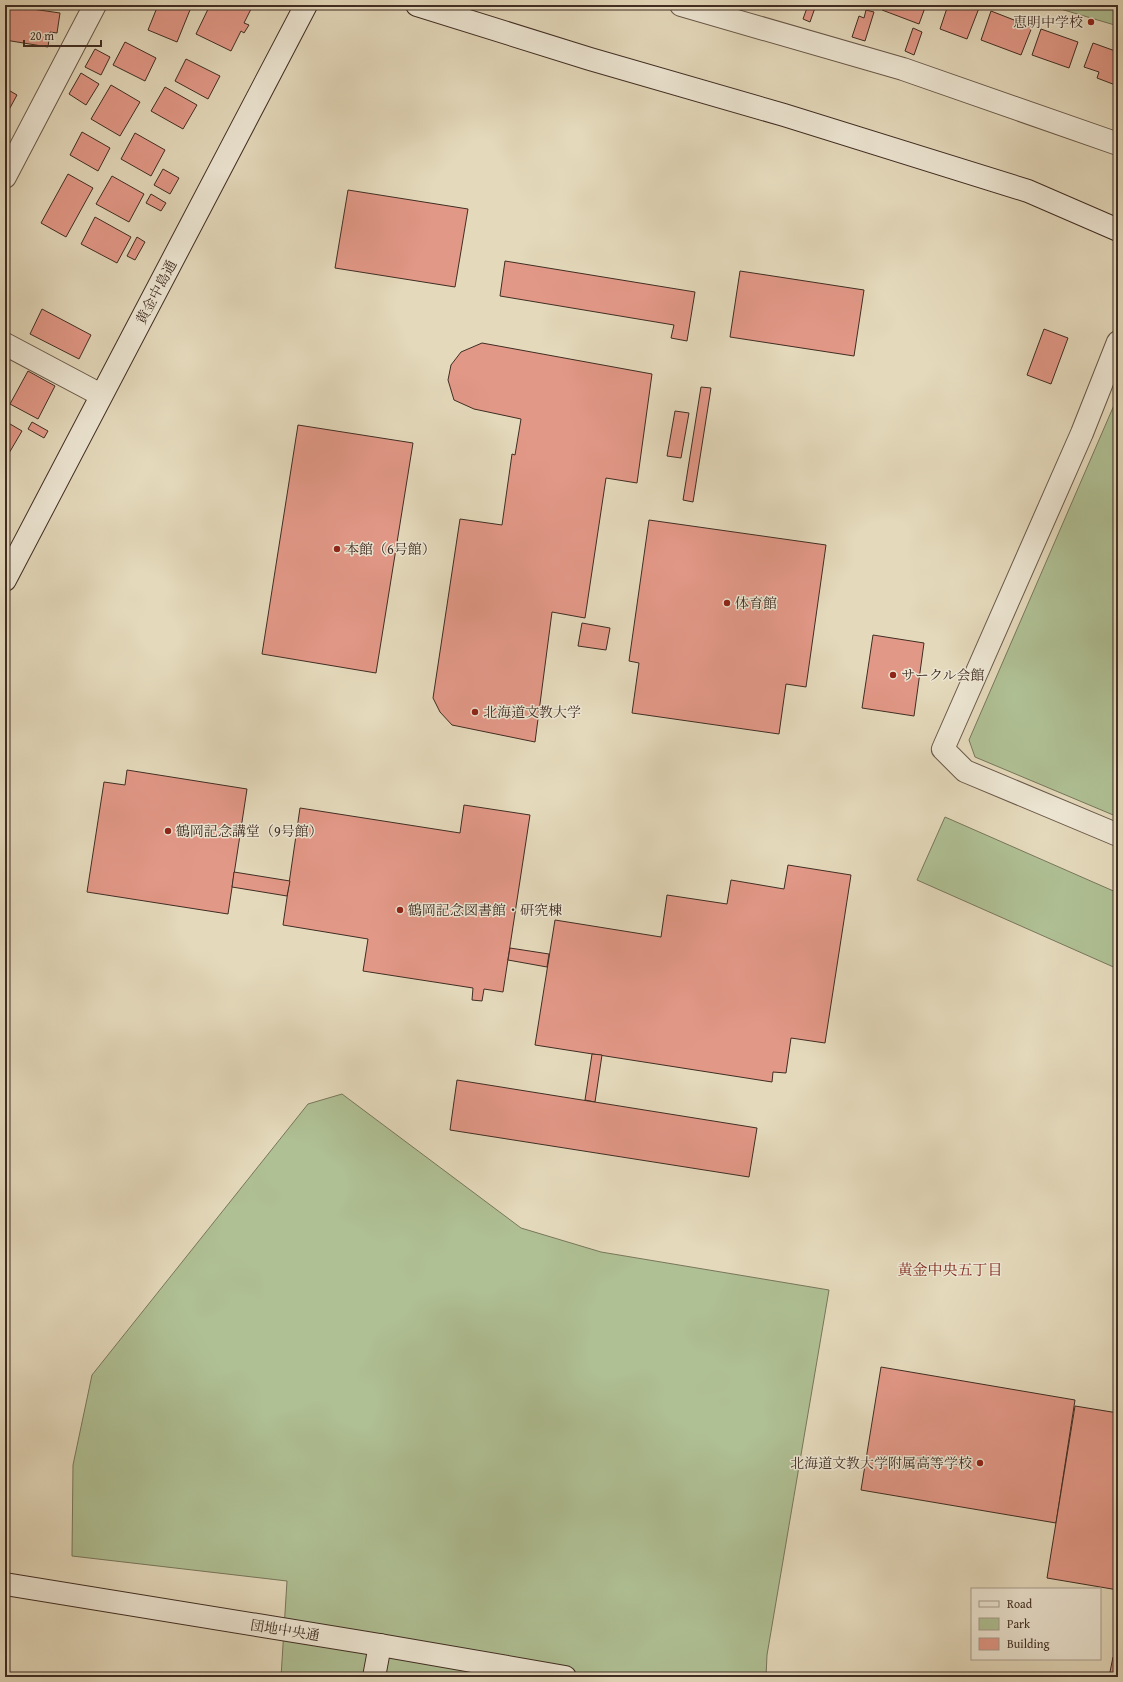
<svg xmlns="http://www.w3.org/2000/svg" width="1123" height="1682" font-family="'Gentium Book Plus','Noto Serif JP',serif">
  <rect width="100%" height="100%" fill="#e4d9bb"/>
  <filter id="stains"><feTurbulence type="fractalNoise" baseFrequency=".005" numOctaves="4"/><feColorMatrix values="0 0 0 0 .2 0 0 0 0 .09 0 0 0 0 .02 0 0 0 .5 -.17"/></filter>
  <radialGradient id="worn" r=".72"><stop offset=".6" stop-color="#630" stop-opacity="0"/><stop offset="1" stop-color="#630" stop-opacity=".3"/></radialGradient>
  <g fill="#afc094" stroke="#78765c">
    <path d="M1047,5h71v21z"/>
    <path d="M1118,396v421l-143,-60 -6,-17z"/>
    <path d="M945,817l173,76v76l-201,-89z"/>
    <path d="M342,1094l179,134 80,24 228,38 -62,365 -1,22h-485l6,-96 -215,-25 1,-91 19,-90 216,-271z"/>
  </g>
  <g fill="#e29887" stroke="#402d23">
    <path d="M5,5l55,8 -3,20 -7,-1 -2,15 -43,-7z"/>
    <path d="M158,5h34l-15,37 -29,-12z"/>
    <path d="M210,5h39l3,2 -8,16 5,2 -5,8 -3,-2 -10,20 -35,-17z"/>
    <path d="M808,5h8l-6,17 -7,-3z"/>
    <path d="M884,5h42l-7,19 -37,-14z"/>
    <path d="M948,5h23l8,3 -12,31 -27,-10z"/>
    <path d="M866,10l8,2 -9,29 -13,-4 7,-21 5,2z"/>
    <path d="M991,11l41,16 -11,28 -40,-15z"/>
    <path d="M913,28l9,4 -8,23 -9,-4z"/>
    <path d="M1041,29l37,13 -9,26 -37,-13z"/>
    <path d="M125,42l31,16 -11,23 -32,-16z"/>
    <path d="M1093,43l25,9v34l-21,-8 2,-6 -15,-5z"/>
    <path d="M95,49l15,8 -9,18 -16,-8z"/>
    <path d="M186,59l34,17 -12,23 -33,-18z"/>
    <path d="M81,73l18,11 -13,21 -17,-11z"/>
    <path d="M111,85l29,17 -20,34 -29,-17z"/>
    <path d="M165,87l32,18 -14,24 -32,-18z"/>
    <path d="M5,88l12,7 -12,22z"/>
    <path d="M82,132l28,16 -12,23 -28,-16z"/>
    <path d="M135,133l30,17 -14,26 -30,-17z"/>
    <path d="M163,169l16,9 -9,16 -16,-9z"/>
    <path d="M68,174l25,14 -27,49 -25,-14z"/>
    <path d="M112,176l32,18 -15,28 -33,-18z"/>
    <path d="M348,190l120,19 -13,78 -120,-19z"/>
    <path d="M151,194l15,9 -5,8 -15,-8z"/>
    <path d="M95,217l36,20 -14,26 -36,-19z"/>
    <path d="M137,237l8,5 -10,18 -8,-4z"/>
    <path d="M505,261l190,31 -8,49 -16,-3 3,-13 -174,-29z"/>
    <path d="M740,271l124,19 -10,66 -124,-19z"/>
    <path d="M42,309l49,26 -12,24 -49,-25z"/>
    <path d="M1044,329l24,9 -17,46 -24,-9z"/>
    <path d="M482,343l170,31 -15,109 -31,-5 -21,140 -33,-6 -17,130 -83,-17 -12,-13 -7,-14 27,-179 42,6 10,-71 3,1 6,-36 -47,-10 -20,-9 -6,-20 3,-15 10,-13z"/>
    <path d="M28,371l27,15 -17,33 -28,-15z"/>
    <path d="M701,387l10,1 -18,114 -10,-2z"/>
    <path d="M675,411l14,2 -8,45 -14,-2z"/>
    <path d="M5,421l17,10 -17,29z"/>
    <path d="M32,422l16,9 -4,7 -16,-9z"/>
    <path d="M298,425l115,18 -37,230 -114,-19z"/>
    <path d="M649,520l177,25 -20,142 -20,-3 -7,50 -147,-21 7,-50 -10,-2z"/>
    <path d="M582,623l28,5 -4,22 -28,-4z"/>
    <path d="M873,635l51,8 -10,73 -52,-8z"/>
    <path d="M127,770l120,19 -19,125 -141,-22 17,-110 21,3z"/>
    <path d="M464,805l66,10 -27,177 -19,-3 -2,12 -10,-1 1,-12 -110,-17 5,-32 -85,-14 17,-117 160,25z"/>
    <path d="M788,865l63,10 -26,168 -34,-5 -5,35 -13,-1 -1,10 -237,-37 20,-125 106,17 6,-42 60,9 4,-24 53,9z"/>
    <path d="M234,872l56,9 -3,15 -55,-9z"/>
    <path d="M510,948l39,6 -2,13 -39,-7z"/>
    <path d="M592,1054l10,1 -7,47 -10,-2z"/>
    <path d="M457,1080l300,48 -8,49 -299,-47z"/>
    <path d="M881,1367l194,33 -19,123 -195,-33z"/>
    <path d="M1075,1406l43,7v177l-71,-12z"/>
    <path d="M1113,1657l5,1v19h-9z"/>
  </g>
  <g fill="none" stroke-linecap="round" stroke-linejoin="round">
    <g stroke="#695849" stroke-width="24">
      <g id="street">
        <path d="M681,5l222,64 215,75"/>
        <path d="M5,177l90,-172"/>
        <path d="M1118,342l-36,91 -139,316 22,22 153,64"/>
        <path d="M5,344l96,51"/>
      </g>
    </g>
    <g stroke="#402d23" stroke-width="24">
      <g id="secondary">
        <path d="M417,5l173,54 194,56 244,76 90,39"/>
        <path d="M5,580l301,-575"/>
        <path d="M5,1584l375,61 185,32"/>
        <path d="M374,1677l6,-32"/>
      </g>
    </g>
    <use href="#street" stroke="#ede6d3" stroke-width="22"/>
    <use href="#secondary" stroke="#ede6d3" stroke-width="22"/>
  </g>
  <g fill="#8f2418" stroke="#ede6d3" stroke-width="1.5">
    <circle cx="1091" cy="22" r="4"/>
    <circle cx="337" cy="549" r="4"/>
    <circle cx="727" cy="603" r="4"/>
    <circle cx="893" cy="675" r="4"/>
    <circle cx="475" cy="712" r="4"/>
    <circle cx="168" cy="831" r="4"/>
    <circle cx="400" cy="910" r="4"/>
    <circle cx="980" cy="1463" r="4"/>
  </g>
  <g text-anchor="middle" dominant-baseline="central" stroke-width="3" stroke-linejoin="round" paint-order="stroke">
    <g font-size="14" fill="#402d23" stroke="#ede6d3" text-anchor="start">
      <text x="1083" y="22" text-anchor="end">恵明中学校</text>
      <text x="345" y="549">本館（6号館）</text>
      <text x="735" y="603">体育館</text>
      <text x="901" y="675">サークル会館</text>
      <text x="483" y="712">北海道文教大学</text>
      <text x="176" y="831">鶴岡記念講堂（9号館）</text>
      <text x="408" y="910">鶴岡記念図書館・研究棟</text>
      <text x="972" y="1463" text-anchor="end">北海道文教大学附属高等学校</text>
    </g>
    <g font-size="14" fill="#402d23" stroke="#ede6d3">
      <text transform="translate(156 292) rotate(-62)">黄金中島通</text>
      <text transform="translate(285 1630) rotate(9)">団地中央通</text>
    </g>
    <g font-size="15" fill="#7a1f14" stroke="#ede6d3">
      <text x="950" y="1269">黄金中央五丁目</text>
    </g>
  </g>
  <rect width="1123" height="1682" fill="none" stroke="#e4d9bb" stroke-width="20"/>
  <rect x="6" y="6" width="1111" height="1670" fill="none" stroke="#402d23" stroke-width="2"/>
  <rect x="10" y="10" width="1103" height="1662" fill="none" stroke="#402d23"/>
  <rect x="971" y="1588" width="130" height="72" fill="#ede6d3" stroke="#a89c8d"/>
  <rect x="979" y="1601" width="20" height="6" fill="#ede6d3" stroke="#a89c8d"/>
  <text x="1007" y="1608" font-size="12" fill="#402d23">Road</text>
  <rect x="979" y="1618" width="20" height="12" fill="#afc094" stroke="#a89c8d"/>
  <text x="1007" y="1628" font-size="12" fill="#402d23">Park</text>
  <rect x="979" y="1638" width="20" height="12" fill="#e29887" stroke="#a89c8d"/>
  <text x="1007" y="1648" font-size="12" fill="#402d23">Building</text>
  <path d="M24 40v6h77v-6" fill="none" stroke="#402d23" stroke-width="2"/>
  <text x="30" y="40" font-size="12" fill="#402d23" stroke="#ede6d3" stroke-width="3" paint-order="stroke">20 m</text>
  <rect width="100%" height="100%" filter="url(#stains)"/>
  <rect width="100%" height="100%" fill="url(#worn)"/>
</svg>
